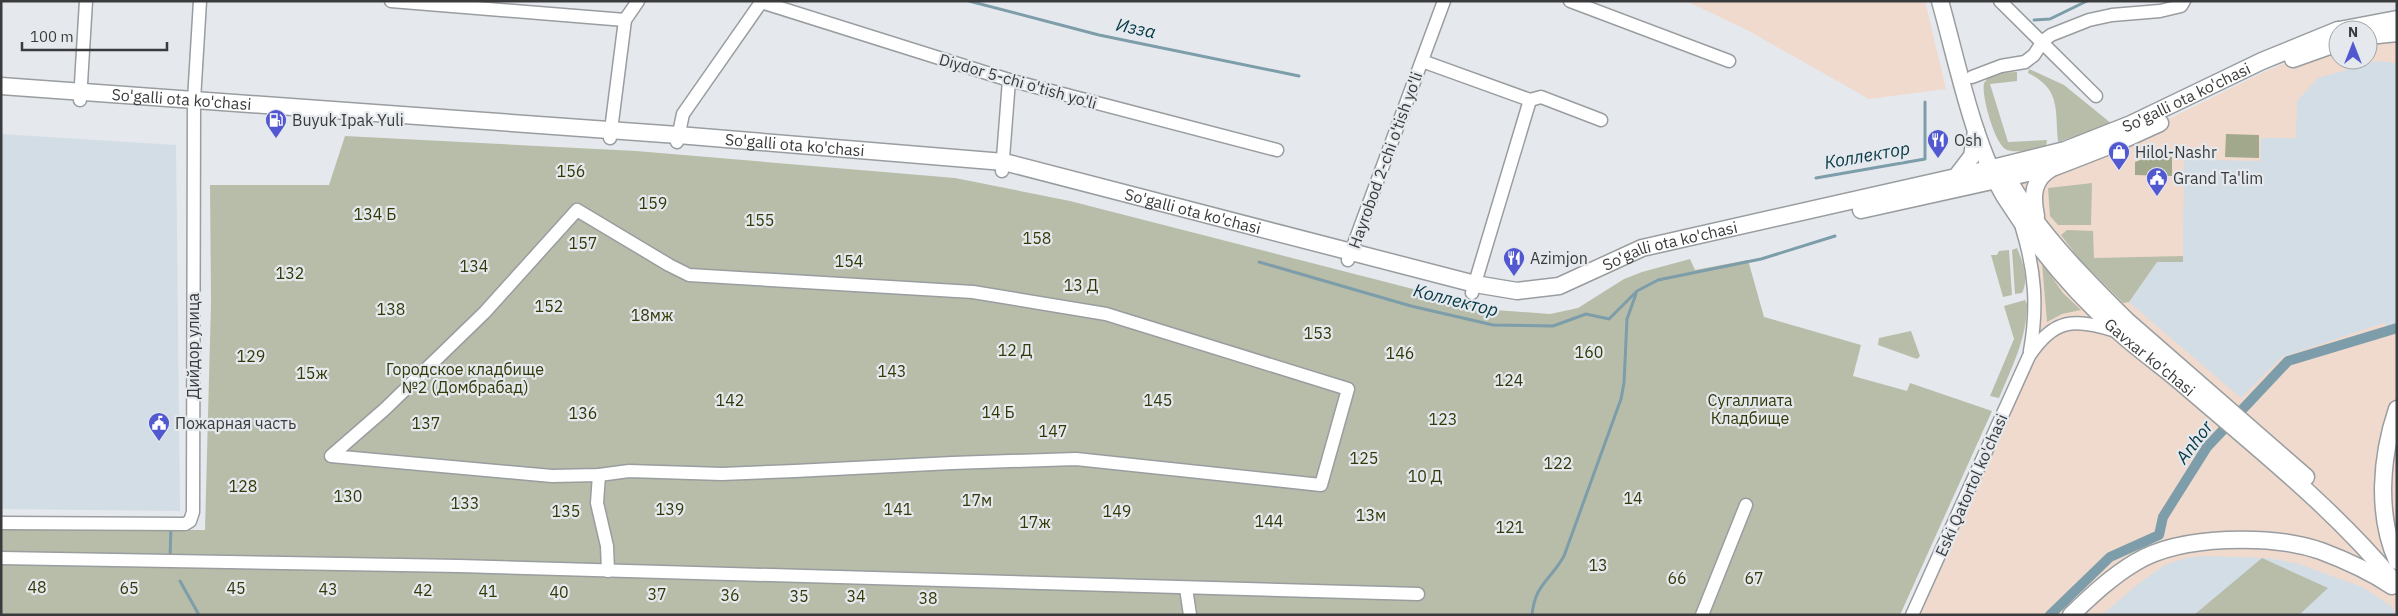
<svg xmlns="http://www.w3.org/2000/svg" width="2398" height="616" font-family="'IBM Plex Sans',sans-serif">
  <rect width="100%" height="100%" fill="#e5e9ed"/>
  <g fill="#f0dace">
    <path d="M1686,1h239l21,88 -77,10 -122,-69z"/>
    <path d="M2397,33v582h-485l117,-259 4,-90 -36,-85 135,-44 136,-67 70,-27v17h30v-24z"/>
  </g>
  <g fill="#d3dde5">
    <path d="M2377,61l20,2v271h-2l-11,-11 -102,34 -41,41 -112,-96 28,-40 26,-1 1,-106h8l13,5 55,1 1,-23h35l1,-37 21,-23z"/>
    <path d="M1,134l175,11 4,366 -179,-2z"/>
    <path d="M2208,556l60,2 31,6 63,23 29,19 6,9h-295l36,-31 28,-20 25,-7z"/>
  </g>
  <g fill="#b8bda9">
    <path d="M2029,69l35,16 48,39 -54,18c-3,-32 3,-53 -30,-69z"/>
    <path d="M2017,72v9l-27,3 18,58 39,-2 -1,6c-12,2 -27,8 -39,4 -12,-4 -26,-55 -23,-67l8,-10z"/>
    <path d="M345,136l291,15 319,27 115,23 425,109 55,4 28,-6 46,-29 18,-7 48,-13 5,11 53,-10 16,57 97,28 -8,31 54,15 3,-8 82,28 -92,204h-1899v-86l204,1 6,-228 -1,-117h119z"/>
    <path d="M2092,183l-1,42h-33l-8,-9 -2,-28z"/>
    <path d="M2067,230l26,1 1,27 89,-2v6h-26l-28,40 -6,1 -44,-44 -18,-24z"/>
    <path d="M2017,248c6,14 12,32 5,45l-7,1 -3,-44z"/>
    <path d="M2009,250l3,45 -9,2 -12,-42h6l2,-4z"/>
    <path d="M2042,263l21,30 18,17 -19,4 -15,8z"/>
    <path d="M2025,300l2,4c0,34 -15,63 -28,94l-9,-2 24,-57 -10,-33z"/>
    <path d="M1911,331l9,25 -3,3 -39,-14 1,-7z"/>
    <path d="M2262,558l66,30 -29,27h-105z"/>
  </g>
  <g fill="#a1a88b">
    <path d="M2226,134l33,1v23l-34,-1z"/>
    <path d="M2148,157h24v19l-37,-1v-13z"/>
  </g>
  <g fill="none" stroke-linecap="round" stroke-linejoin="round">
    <g stroke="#7c9da9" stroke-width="3">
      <path d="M969,1l130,34 200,41"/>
      <path d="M2034,20l16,-1 37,-18"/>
      <path d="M1816,178l109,-19v-57"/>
      <path d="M1259,262l152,44 82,19 60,1 33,-12 23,5 28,-28 21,-11 103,-21 74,-23"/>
      <path d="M170,557l1,-30"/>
      <path d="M180,581l19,34"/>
      <path d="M1532,615c3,-31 18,-34 32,-59l57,-157 3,-16 3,-64 9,-25"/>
    </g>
    <path stroke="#7c9da9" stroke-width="10" d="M2050,615l60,-58 49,-22 4,-18 44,-70 81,-86 109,-33"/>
    <g stroke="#999da0" stroke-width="15">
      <g id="minor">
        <path d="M391,1l234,19"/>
        <path d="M1570,1l159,60"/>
        <path d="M2000,1l96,95"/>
        <path d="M761,2l248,78 268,70"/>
        <path d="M1422,61l108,39 11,-3 60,23"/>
        <path d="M1972,77l29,-11 24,-4 9,-7 9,-14 8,-6 38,-15 23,-5 48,-4 21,-5 3,-5"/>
        <path d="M80,100l6,-99"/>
        <path d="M610,138l15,-118 13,-19"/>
        <path d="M677,142l6,-28 79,-113"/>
        <path d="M1002,171l7,-91"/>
        <path d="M577,210l92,55 20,10 284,17 133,22 242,75 -27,96 -245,-26 -124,4 -157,8 -73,3 -93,-3 -30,4 -47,1 -221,-20 54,-47 100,-97z"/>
        <path d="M2022,228c13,42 16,79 8,123"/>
        <path d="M1348,260l96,-259"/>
        <path d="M1472,293l58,-193"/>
        <path d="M599,475l-2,28 10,43 1,25"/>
        <path d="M1,523l184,1 5,-3 3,-9 1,-412 6,-99"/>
        <path d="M1,558l458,8 959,28"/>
        <path d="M1186,588l4,27"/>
        <path d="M1702,615l44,-110"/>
        <path d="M1912,615l117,-259c25,-38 45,-38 87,-25"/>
      </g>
    </g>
    <g stroke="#999da0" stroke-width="19">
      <g id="major">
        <path id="s1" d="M1940,1c17,60 33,143 65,196 31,49 69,95 113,134 21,19 44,35 65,53 74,64 152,125 214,201"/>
        <path d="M2339,30l58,-11"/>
        <path d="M2368,36l29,-3"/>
        <path d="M2293,59l45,-16"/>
        <path id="s2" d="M1,86l677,49 326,27 471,122 42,7 42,-5 83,-38 314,-71 109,-27 66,-26 131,-63 76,-31"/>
        <path d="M2004,171c29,57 77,104 122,149l180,157"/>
        <path d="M1956,177l16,-21 4,-25"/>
        <path d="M1861,210l194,-43 59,-23 46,-21"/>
        <path d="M2036,216c-4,-19 -4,-37 16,-48"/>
        <path d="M2397,409c-16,47 -21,105 0,152"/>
        <path d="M2071,615c20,-19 41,-39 65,-53 45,-27 135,-28 185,-11 24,9 50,21 71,35"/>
      </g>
    </g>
    <use href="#minor" stroke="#fff" stroke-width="12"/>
    <use href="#major" stroke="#fff" stroke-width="16"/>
  </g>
  <defs>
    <g id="fuel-pin" transform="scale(1.125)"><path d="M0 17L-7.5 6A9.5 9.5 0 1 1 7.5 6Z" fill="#5259d0" stroke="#e5e9ed"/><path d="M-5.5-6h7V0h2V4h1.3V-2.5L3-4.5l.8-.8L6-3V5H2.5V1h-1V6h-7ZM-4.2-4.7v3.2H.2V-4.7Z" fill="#fff"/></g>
    <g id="restaurant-pin" transform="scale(1.125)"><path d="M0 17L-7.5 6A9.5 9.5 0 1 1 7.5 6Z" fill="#5259d0" stroke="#e5e9ed"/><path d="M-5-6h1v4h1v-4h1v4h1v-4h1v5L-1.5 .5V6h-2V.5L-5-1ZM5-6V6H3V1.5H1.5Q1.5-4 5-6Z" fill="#fff"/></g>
    <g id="shop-pin" transform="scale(1.125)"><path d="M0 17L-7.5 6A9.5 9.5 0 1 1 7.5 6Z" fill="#5259d0" stroke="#e5e9ed"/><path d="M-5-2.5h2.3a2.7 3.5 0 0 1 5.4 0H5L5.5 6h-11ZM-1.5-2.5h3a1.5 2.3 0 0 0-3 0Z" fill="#fff"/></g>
    <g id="civic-pin" transform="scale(1.125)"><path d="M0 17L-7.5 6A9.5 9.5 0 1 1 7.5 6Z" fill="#5259d0" stroke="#e5e9ed"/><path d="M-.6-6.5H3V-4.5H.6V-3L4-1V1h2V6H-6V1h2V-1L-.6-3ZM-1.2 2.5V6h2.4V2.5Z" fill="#fff"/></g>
  </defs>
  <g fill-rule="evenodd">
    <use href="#fuel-pin" x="276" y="120"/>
    <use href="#restaurant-pin" x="1938" y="140"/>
    <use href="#shop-pin" x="2119" y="152"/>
    <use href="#civic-pin" x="2157" y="178"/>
    <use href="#restaurant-pin" x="1514" y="258"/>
    <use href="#civic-pin" x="159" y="423"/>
  </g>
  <g text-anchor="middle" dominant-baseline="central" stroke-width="4.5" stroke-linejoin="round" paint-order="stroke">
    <g font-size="16" fill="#3a3b3c" stroke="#e5e9ed">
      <text transform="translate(1018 81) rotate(16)">Diydor 5-chi o'tish yo'li</text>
      <text stroke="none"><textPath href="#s2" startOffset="2235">So'galli ota ko'chasi</textPath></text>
      <text stroke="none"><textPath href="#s2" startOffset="181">So'galli ota ko'chasi</textPath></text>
      <text stroke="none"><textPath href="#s2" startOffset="796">So'galli ota ko'chasi</textPath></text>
      <text transform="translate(1385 160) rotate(-70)">Hayrobod 2-chi o'tish yo'li</text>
      <text stroke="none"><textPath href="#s2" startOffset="1201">So'galli ota ko'chasi</textPath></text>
      <text stroke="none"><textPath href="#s2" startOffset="1696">So'galli ota ko'chasi</textPath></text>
      <text transform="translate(193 346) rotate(-90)">Дийдор улица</text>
      <text stroke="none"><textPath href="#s1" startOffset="424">Gavxar ko'chasi</textPath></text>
      <text transform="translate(1971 485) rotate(-66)">Eski Qatortol ko'chasi</text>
    </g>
    <g font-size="16" fill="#3a3b3c" stroke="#e5e9ed" text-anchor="start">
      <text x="292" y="120">Buyuk Ipak Yuli</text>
      <text x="1954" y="140">Osh</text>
      <text x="2135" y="152">Hilol-Nashr</text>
      <text x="2173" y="178">Grand Ta'lim</text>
      <text x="1530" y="258">Azimjon</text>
      <text x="175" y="423">Пожарная часть</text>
    </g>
    <g font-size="16" fill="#313907" stroke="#e5e9ed">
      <text x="571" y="171">156</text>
      <text x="653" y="203">159</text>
      <text x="375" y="214">134 Б</text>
      <text x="760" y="220">155</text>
      <text x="1037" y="238">158</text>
      <text x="583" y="243">157</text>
      <text x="849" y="261">154</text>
      <text x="474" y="266">134</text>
      <text x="290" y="273">132</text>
      <text x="1081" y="285">13 Д</text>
      <text x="549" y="306">152</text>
      <text x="391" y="309">138</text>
      <text x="652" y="315">18мж</text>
      <text x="1318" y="333">153</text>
      <text x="1015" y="350">12 Д</text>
      <text x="1589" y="352">160</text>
      <text x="1400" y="353">146</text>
      <text x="251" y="356">129</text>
      <text x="465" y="369">Городское кладбище<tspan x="465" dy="18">№2 (Домбрабад)</tspan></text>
      <text x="892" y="371">143</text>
      <text x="312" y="373">15ж</text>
      <text x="1509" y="380">124</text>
      <text x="730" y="400">142</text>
      <text x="1158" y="400">145</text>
      <text x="1750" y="400">Сугаллиата<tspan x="1750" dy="18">Кладбище</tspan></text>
      <text x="998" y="412">14 Б</text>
      <text x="583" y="413">136</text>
      <text x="1443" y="419">123</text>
      <text x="426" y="423">137</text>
      <text x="1053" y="431">147</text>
      <text x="1364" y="458">125</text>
      <text x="1558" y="463">122</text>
      <text x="1425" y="476">10 Д</text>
      <text x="243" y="486">128</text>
      <text x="348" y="496">130</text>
      <text x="1633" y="498">14</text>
      <text x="977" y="500">17м</text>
      <text x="465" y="503">133</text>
      <text x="670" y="509">139</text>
      <text x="898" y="509">141</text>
      <text x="566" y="511">135</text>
      <text x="1117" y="511">149</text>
      <text x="1371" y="515">13м</text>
      <text x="1269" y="521">144</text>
      <text x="1035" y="522">17ж</text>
      <text x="1510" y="527">121</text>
      <text x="1598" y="565">13</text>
      <text x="1677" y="578">66</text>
      <text x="1754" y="578">67</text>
      <text x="37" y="587">48</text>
      <text x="129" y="588">65</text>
      <text x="236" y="588">45</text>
      <text x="328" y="589">43</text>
      <text x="423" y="590">42</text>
      <text x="488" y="591">41</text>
      <text x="559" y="592">40</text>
      <text x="657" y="594">37</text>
      <text x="730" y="595">36</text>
      <text x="799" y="596">35</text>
      <text x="856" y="596">34</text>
      <text x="928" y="598">38</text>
    </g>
    <g font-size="18" font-style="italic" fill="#043846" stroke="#e5e9ed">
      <text transform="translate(1136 28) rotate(12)">Изза</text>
      <text transform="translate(1867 155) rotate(-10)">Коллектор</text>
      <text transform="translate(1456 300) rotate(14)">Коллектор</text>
      <text transform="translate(2194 442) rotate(-53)">Anhor</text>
    </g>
  </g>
  <rect width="2398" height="616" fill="none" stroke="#3a3b3c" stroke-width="5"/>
  <g transform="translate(2353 45)"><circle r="24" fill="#e5e9ed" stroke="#a1a3a6"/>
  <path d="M0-4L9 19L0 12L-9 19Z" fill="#5259d0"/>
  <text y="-8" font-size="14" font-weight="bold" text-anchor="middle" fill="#3a3b3c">N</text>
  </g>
  <path d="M22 42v8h145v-8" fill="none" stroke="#3a3b3c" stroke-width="2.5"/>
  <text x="30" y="42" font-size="15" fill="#3a3b3c" stroke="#e5e9ed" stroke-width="4" paint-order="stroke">100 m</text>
</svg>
